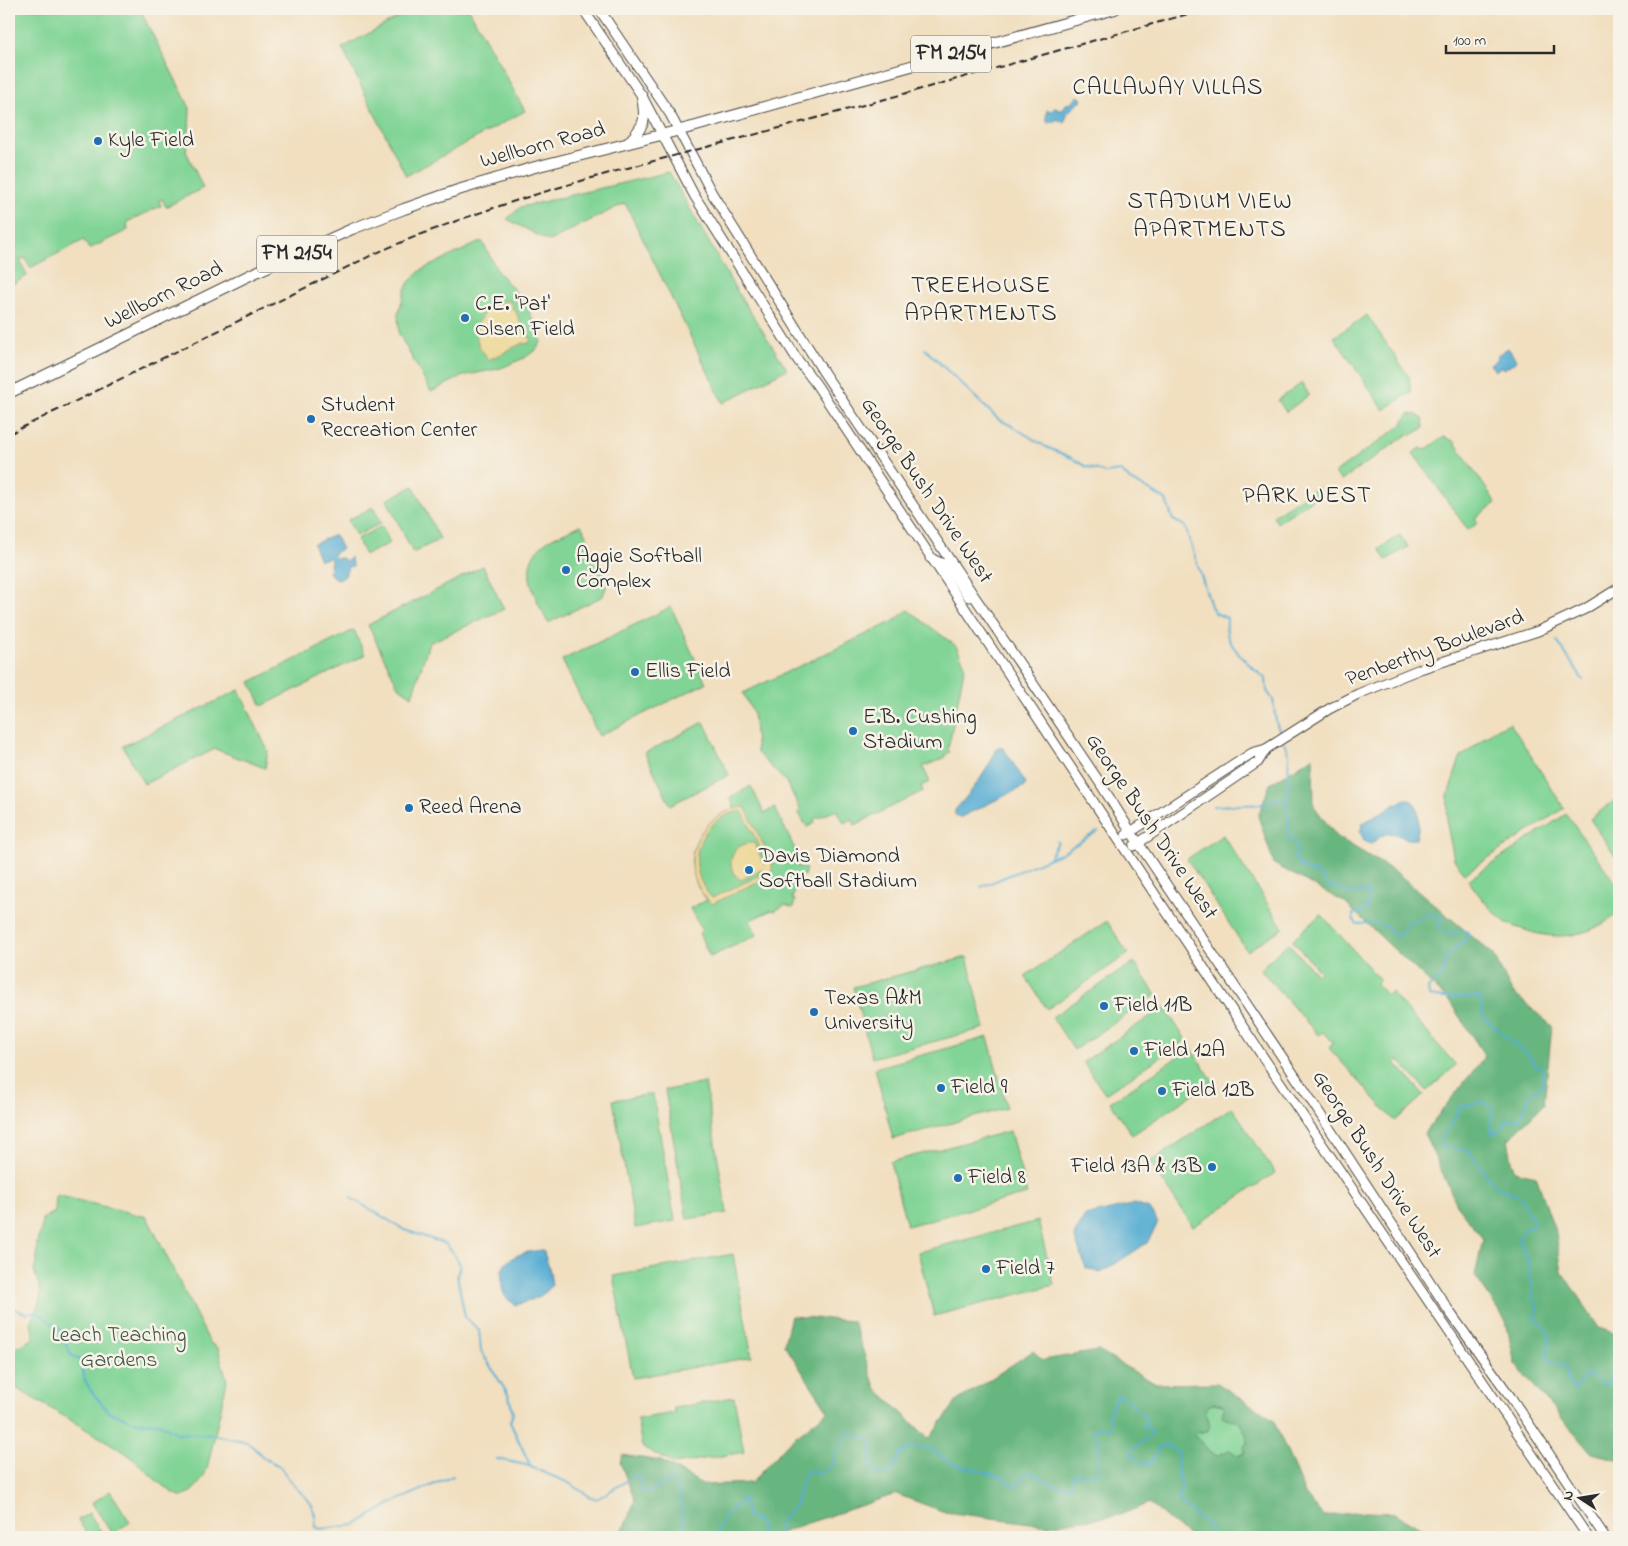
<svg xmlns="http://www.w3.org/2000/svg" width="1628" height="1546" font-family="'Indie Flower',sans-serif">
  <rect width="100%" height="100%" fill="#f7f3e8"/>
  <filter id="ink" filterUnits="userSpaceOnUse"><feTurbulence type="fractalNoise" baseFrequency=".02" numOctaves="2"/><feDisplacementMap in="SourceGraphic" scale="10" xChannelSelector="R" yChannelSelector="G"/><feConvolveMatrix kernelMatrix="1 2 1 2 8 2 1 2 1" color-interpolation-filters="sRGB"/></filter>
  <filter id="wash" filterUnits="userSpaceOnUse"><feTurbulence type="fractalNoise" baseFrequency=".0096" numOctaves="4" result="noise"/><feDisplacementMap in="SourceGraphic" scale="20" xChannelSelector="R" yChannelSelector="G"/><feGaussianBlur stdDeviation="1.12" result="paint"/><feColorMatrix in="noise" values="0 0 0 0 0 0 0 0 0 0 0 0 0 0 0 0 0 1.4 0 .05"/><feComposite in="paint" operator="in"/></filter>
  <g filter="url(#wash)">
    <rect width="100%" height="100%" fill="#f1dfc0"/>
    <g fill="#81d496" stroke="#568060">
      <path d="M9,9l131,1 50,98 -1,24 -3,19 17,37 -37,19 -4,-8 -3,1 2,6 -34,16 1,8 -39,19 -5,-9 -54,28 -5,-10 -5,2 7,16 -18,10z"/>
      <path d="M413,9h56l56,102 -119,65 -64,-128z"/>
      <path d="M669,172l66,116 52,81 -64,34 -98,-200 -76,38 -42,-22 14,-12z"/>
      <path d="M482,241l16,31 26,29 16,34 1,7 -5,8 -12,8 -23,10 -38,8 -32,16 -32,-58 -1,-20 8,-27 4,-6 11,-11z"/>
      <path d="M1367,315l42,62 2,15 -27,18 -50,-73z"/>
      <path d="M1302,383l7,12 -23,17 -8,-12z"/>
      <path d="M1409,414l8,1 6,4 1,9 -14,8 -2,-2 -67,47 -6,-8 68,-49 2,-5z"/>
      <path d="M1444,437l10,4 42,62 -21,15 3,5 -10,7 -55,-77 7,-5 5,2z"/>
      <path d="M413,486l27,53 -27,14 -26,-53z"/>
      <path d="M1317,487l3,7 -43,29 -4,-7z"/>
      <path d="M373,507l8,16 -25,13 -8,-16z"/>
      <path d="M581,525l27,56 -5,15 -55,27c-12,-25 -32,-56 -5,-79 8,-7 28,-14 38,-19z"/>
      <path d="M382,526l8,17 -25,12 -8,-16z"/>
      <path d="M1400,535l8,12 -22,13 -7,-11z"/>
      <path d="M483,566l21,43 -75,34 -17,53 -14,-10 -30,-61z"/>
      <path d="M671,607l35,76 -107,53 -37,-76z"/>
      <path d="M908,610l48,36 9,19 -17,84 2,3 -5,3 1,2 -23,10 7,15 -9,4 2,5 -68,34 -3,-6 -8,4 -7,-13 -23,9 1,4 -8,4 -9,-15 3,-2 -15,-28 -29,-29 -4,-40 -10,-20 151,-72z"/>
      <path d="M354,630l11,25 -103,51 -12,-24z"/>
      <path d="M239,690l29,61 -3,17 -50,-19 -71,35 -21,-38z"/>
      <path d="M704,722l25,53 -59,30 -25,-52z"/>
      <path d="M1510,723l54,85 -100,66 -10,-15 -7,-34 1,-30 12,-37 34,-28z"/>
      <path d="M751,786l13,27 11,-5 24,50 -4,2 2,6 9,3 -2,7 -4,-1 -8,24 3,1 -2,8 -8,-3 -11,6 -2,-1 -22,10 7,15 -47,22 -11,-24 3,-2 -12,-23 17,-8c-6,-8 -11,-15 -13,-25 -9,-31 13,-57 41,-66l-5,-11z"/>
      <path d="M1619,797v65l-29,-43z"/>
      <path d="M1566,814l53,74v24c-27,24 -60,30 -94,18 -6,-2 -13,-4 -18,-7 -16,-11 -28,-28 -39,-43z"/>
      <path d="M1223,835l60,93 -36,23 -60,-92z"/>
      <path d="M1321,914l59,66 -4,4 11,11 4,-3 65,73 -29,26 -29,-31 -3,3 29,32 -29,26 -66,-73 4,-5 -10,-11 -5,3 -58,-66 28,-26 29,32 3,-3 -28,-32z"/>
      <path d="M1107,921l21,33 -81,55 -22,-33z"/>
      <path d="M967,957l18,71 -113,30 -19,-71z"/>
      <path d="M1134,962l22,33 -82,55 -22,-33z"/>
      <path d="M1164,1007l22,33 -81,54 -22,-32z"/>
      <path d="M988,1037l19,71 -114,31 -18,-71z"/>
      <path d="M1191,1048l22,33 -81,54 -22,-33z"/>
      <path d="M705,1083l22,130 -40,6 -22,-129z"/>
      <path d="M653,1094l22,127 -40,7 -22,-128z"/>
      <path d="M1232,1107l43,66 -82,54 -43,-65z"/>
      <path d="M1010,1131l17,63 -120,32 -17,-64z"/>
      <path d="M56,1195l91,22 63,126 8,5 9,33 -20,88c-5,12 -12,22 -25,28 -24,-10 -39,-32 -59,-46l-114,-67v-28l9,-9 16,-9 -3,-15 7,-17 3,-13 -7,-23 3,-8v-21l4,-10 1,-12 13,-7z"/>
      <path d="M1038,1221l16,64 -120,31 -16,-64z"/>
      <path d="M733,1254l19,103 -119,21 -20,-102z"/>
      <path d="M734,1397l10,55 -69,12 -33,-17 -5,-28 38,-6 -1,-5z"/>
      <path d="M1214,1403l8,2 3,3 -3,6 7,6 5,-1c8,4 14,17 14,25l-3,3 -2,7c-4,2 -8,2 -11,-3l-10,2 -5,3 -8,-5 -14,-15 1,-4h7l6,-12c-6,-9 -4,-13 5,-17z"/>
      <path d="M110,1491l20,31 -18,12 -20,-31z"/>
      <path d="M89,1513l13,20 -8,4h-5l-11,-17z"/>
    </g>
    <g fill="#68b67f" stroke="#4a7055" fill-rule="evenodd">
      <path d="M1313,757l1,49 22,30 61,37 96,81 19,38 40,34 -8,78 -36,36 6,31 22,5 20,58 6,38 37,56 20,7v125l-27,-7 -77,-89 -9,-43 -31,-45 8,-37 -25,-32 -34,-74 61,-77 -35,-54 -106,-100 -70,-38 -16,-48 12,-32z"/>
      <path d="M791,1316l62,5 22,66 54,52 28,-38 76,-50 10,9 55,-9 58,33 61,-1 56,36 32,75 18,22 42,-4 30,1 40,24h-245l-41,-34 -29,12 -73,10 -102,-13 -49,-18 -97,32 -28,11h-128l-2,-2 -2,2h-19l15,-36 -15,-39 2,-7 39,6 43,24 47,-2 39,-42 38,-30 -44,-67zM1214,1403l8,2 3,3 -3,9 7,3 5,-1c8,4 14,17 14,25l-4,2 1,5 -2,3c-7,3 -8,-1 -14,-4l-12,6 -8,-5 -14,-15 1,-4 12,-1 2,-6c-3,-12 -11,-15 4,-22z"/>
    </g>
    <g fill="#eeda9e" stroke="#8c8264" fill-rule="evenodd">
      <path d="M509,300l5,11 2,1 9,23 6,3v3l-5,3 -3,-1 -17,8v1l-18,8c-2,-6 -8,-10 -10,-17 -5,-14 2,-31 16,-37 5,-3 10,-3 15,-6z"/>
      <path d="M745,807l26,54c3,7 1,13 -6,17l-53,26c-39,-35 -17,-91 33,-97zM742,811l25,50 -1,3 -2,-1 -10,-20c-22,-2 -32,25 -13,37l20,-10 2,1v3l-51,24c-30,-32 -14,-81 30,-87z"/>
    </g>
    <g fill="#56add3" stroke="#406c7f">
      <path d="M1078,96l4,3 -1,2 -13,11 -4,11 -8,-4 -2,3 -6,1 -2,-4 1,-9 4,1 5,-4 2,3h5l3,-6 6,-1z"/>
      <path d="M1508,348l9,13 -13,8 -2,-3 -7,5 -5,-7 8,-5 -2,-3z"/>
      <path d="M335,535l7,14 -8,4 -1,3 2,2h6l5,3 4,-4 3,9 -5,1 -3,9c-6,5 -12,3 -16,-4l2,-12 -1,-2 -10,2 -7,-16z"/>
      <path d="M999,747l5,2 22,34 -1,3 -64,31h-4l-2,-3v-4c17,-19 31,-37 42,-61z"/>
      <path d="M1405,799c3,1 6,1 8,3 8,6 6,29 3,37 -11,3 -20,-9 -31,-5 -5,2 -9,7 -14,9l-7,-3 -4,-8 3,-9z"/>
      <path d="M1135,1204l14,5 9,14 -11,20 -46,30 -15,-5 -12,-32 11,-20z"/>
      <path d="M543,1250l6,17 3,18c-8,12 -22,16 -36,20 -10,-6 -14,-10 -14,-22 0,-4 -1,-9 0,-12 4,-16 27,-20 41,-21z"/>
    </g>
    <g fill="none" stroke-linecap="round" stroke-linejoin="round">
      <g stroke="#56add3" stroke-width="2">
        <path d="M925,349l73,70 14,7 34,21 26,11 13,8 20,7 16,-2 9,9 19,10 17,10 7,20 12,6 26,80 4,7 12,5c0,5 -1,11 0,16 5,17 26,34 39,45l1,12 6,9 3,22 5,14"/>
        <path d="M1557,641l26,39"/>
        <path d="M1284,742l5,13 -2,43 2,40 8,7 -2,15 8,8 17,7 8,11 14,3 9,5 16,-3 1,1v14l-5,6 -10,2v5l4,5c23,-2 25,-3 41,14l10,-16 10,-2 8,-7 15,4 1,3 -3,7 1,3 11,4 10,-4 7,2 -1,6 -21,18 -4,20 -14,12 1,8 13,2 38,-1 3,20 47,40 5,8 7,3 1,10 -2,8 -11,8 -10,25 -12,1 -10,11 -6,3 -2,-4 3,-21 -11,-8 -24,7 -5,15 -11,14 1,10 26,4 27,36 20,7 6,4 3,11 10,14 -4,5h-6l-6,11 9,22 2,18 3,8 -1,10 6,9 -3,11c6,7 15,13 15,24 0,9 -5,7 -2,19l17,6 4,16 5,9 14,-18 9,6 4,6 7,-1 5,-16 6,4"/>
        <path d="M1213,806l54,-2 6,-5 13,-1"/>
        <path d="M1049,858l9,-16 -1,-1"/>
        <path d="M981,887l81,-34 36,-22"/>
        <path d="M351,1198l54,32 41,14 12,16 2,6 -3,9 8,42 14,13 2,21 28,45 4,17 -3,9 21,45"/>
        <path d="M9,1307l16,6 12,-1 23,17 11,26 8,4 6,21 6,11 18,21 28,10 22,1 18,10 38,2 33,7 16,16 15,8 18,23 8,7 7,9 3,11 1,11 4,2 35,-4 37,-22 61,-27"/>
        <path d="M497,1459l29,6 43,18 20,13 8,3 39,-24 5,2 -1,13c16,6 20,-9 34,-9l3,3 9,51 8,2"/>
        <path d="M715,1537l11,-22 18,-17 3,18 13,7 1,14"/>
        <path d="M777,1537l4,-16 15,-17 4,-16 6,-15 6,-3 8,4 14,-11v-9l6,-6 6,-16 20,6 7,4 -3,23c6,7 12,13 22,8l8,-20 14,-7 17,3 21,15 51,13 9,9 7,-2 7,-12h4c11,6 29,19 41,13l4,-12 23,1 1,-32 -6,-10 2,-4 15,1 1,-7 -2,-9 9,-18 7,2 21,20 -3,9 8,4v5l-20,15v5l9,7 10,2 8,-16 8,-4 12,9 -1,19 5,15 -5,12 19,18 14,9v11"/>
        <path d="M1369,1537l3,-3 4,3"/>
      </g>
    </g>
  </g>
  <g filter="url(#ink)">
    <g fill="none" stroke-linecap="round" stroke-linejoin="round">
      <g stroke="#494641" stroke-width="11">
        <g id="secondary">
          <path d="M583,9l59,87 52,99 103,164 19,25 447,673 325,480"/>
          <path d="M599,9l71,105 43,81 111,178 276,410 31,49 174,259 144,220 63,88 93,138"/>
          <path d="M930,558l16,7 23,32"/>
          <path d="M1126,835l126,-82 14,-4 63,-40 29,-15 62,-25 118,-38 47,-22 34,-21"/>
          <path d="M1134,846l124,-84 8,-13"/>
        </g>
      </g>
      <g stroke="#494641" stroke-width="12">
        <g id="primary">
          <path d="M629,142c17,-19 17,-21 13,-46"/>
          <path d="M9,393l245,-120 98,-44 52,-20 54,-19 77,-23 161,-41 419,-117"/>
        </g>
      </g>
      <use href="#secondary" stroke="#fff" stroke-width="9"/>
      <use href="#primary" stroke="#fff" stroke-width="10"/>
      <path stroke="#2b2b2b" stroke-width="2" stroke-dasharray="8 4" stroke-linecap="butt" d="M9,434l363,-179c136,-61 282,-93 426,-132 136,-37 272,-76 408,-114"/>
    </g>
  </g>
  <g fill="#1f6fb2" stroke="#f7f3e8" stroke-width="2">
    <circle cx="98" cy="141" r="5"/>
    <circle cx="465" cy="318" r="5"/>
    <circle cx="311" cy="419" r="5"/>
    <circle cx="566" cy="570" r="5"/>
    <circle cx="635" cy="672" r="5"/>
    <circle cx="853" cy="731" r="5"/>
    <circle cx="409" cy="808" r="5"/>
    <circle cx="749" cy="870" r="5"/>
    <circle cx="1104" cy="1006" r="5"/>
    <circle cx="814" cy="1012" r="5"/>
    <circle cx="1134" cy="1051" r="5"/>
    <circle cx="941" cy="1088" r="5"/>
    <circle cx="1162" cy="1091" r="5"/>
    <circle cx="1212" cy="1167" r="5"/>
    <circle cx="958" cy="1178" r="5"/>
    <circle cx="986" cy="1269" r="5"/>
  </g>
  <g text-anchor="middle" dominant-baseline="central" stroke-width="5" stroke-linejoin="round" paint-order="stroke">
    <g fill="#f7f3e8" stroke="#686764" stroke-width="1">
      <rect x="911" y="35.5" width="80" height="37" rx="4"/>
      <rect x="257" y="235.5" width="80" height="37" rx="4"/>
    </g>
    <g font-size="21" font-weight="bold" fill="#2b2b2b">
      <text x="951" y="54">FM 2154</text>
      <text x="297" y="254">FM 2154</text>
    </g>
    <g font-size="22" fill="#2b2b2b" stroke="#f7f3e8" text-anchor="start">
      <text x="108" y="141">Kyle Field</text>
      <text x="475" y="305">C.E. 'Pat'<tspan x="475" dy="25">Olsen Field</tspan></text>
      <text x="321" y="406">Student<tspan x="321" dy="25">Recreation Center</tspan></text>
      <text x="576" y="557">Aggie Softball<tspan x="576" dy="25">Complex</tspan></text>
      <text x="645" y="672">Ellis Field</text>
      <text x="863" y="718">E.B. Cushing<tspan x="863" dy="25">Stadium</tspan></text>
      <text x="419" y="808">Reed Arena</text>
      <text x="759" y="857">Davis Diamond<tspan x="759" dy="25">Softball Stadium</tspan></text>
      <text x="824" y="999">Texas A&amp;M<tspan x="824" dy="25">University</tspan></text>
      <text x="1114" y="1006">Field 11B</text>
      <text x="1144" y="1051">Field 12A</text>
      <text x="951" y="1088">Field 9</text>
      <text x="1172" y="1091">Field 12B</text>
      <text x="1202" y="1167" text-anchor="end">Field 13A &amp; 13B</text>
      <text x="968" y="1178">Field 8</text>
      <text x="996" y="1269">Field 7</text>
    </g>
    <g font-size="22" fill="#2b2b2b" stroke="#f7f3e8">
      <text transform="translate(543 146) rotate(-15)">Wellborn Road</text>
      <text transform="translate(164 296) rotate(-26)">Wellborn Road</text>
      <text transform="translate(926 491) rotate(56)">George Bush Drive West</text>
      <text transform="translate(1435 649) rotate(-20)">Penberthy Boulevard</text>
      <text transform="translate(1151 827) rotate(56)">George Bush Drive West</text>
      <text transform="translate(1376 1165) rotate(57)">George Bush Drive West</text>
    </g>
    <g font-size="22" fill="#405546" stroke="#f7f3e8">
      <text x="119" y="1336">Leach Teaching<tspan x="119" dy="25">Gardens</tspan></text>
    </g>
    <g font-size="24" letter-spacing="1" fill="#2b2b2b" stroke="#f7f3e8">
      <text x="1168" y="88">CALLAWAY VILLAS</text>
      <text x="1210" y="202">STADIUM VIEW<tspan x="1210" dy="28">APARTMENTS</tspan></text>
      <text x="981" y="286">TREEHOUSE<tspan x="981" dy="28">APARTMENTS</tspan></text>
      <text x="1307" y="496">PARK WEST</text>
    </g>
  </g>
  <rect width="1628" height="1546" fill="none" stroke="#f7f3e8" stroke-width="30"/>
  <g transform="translate(1580 1498) rotate(282)" stroke="#f7f3e8" stroke-width="4" paint-order="stroke">
  <path d="M0-4L9 19L0 12L-9 19Z" fill="#2b2b2b"/>
  <text y="-8" font-size="14" font-weight="bold" text-anchor="middle" fill="#2b2b2b">N</text>
  </g>
  <path d="M1446 45v8h108v-8" fill="none" stroke="#2b2b2b" stroke-width="2.5"/>
  <text x="1453" y="45" font-size="15" fill="#2b2b2b" stroke="#f7f3e8" stroke-width="4" paint-order="stroke">100 m</text>
</svg>
